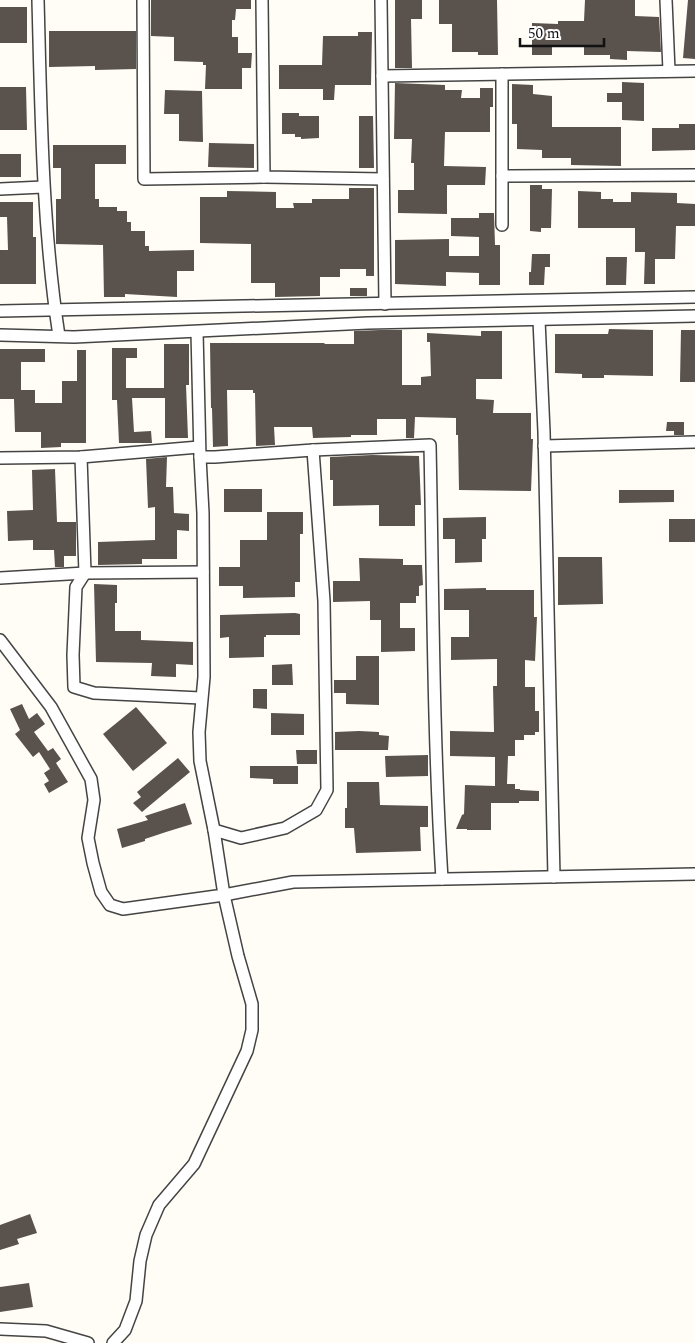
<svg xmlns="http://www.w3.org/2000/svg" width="695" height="1343" font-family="Spectral,serif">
  <rect width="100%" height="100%" fill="#fffdf5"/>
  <g fill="#5a524d">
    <path d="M151,0h100v9h-15l-1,11h-3v17h6v16h14l-1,15h-9v21h-37l1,-24h-3v-3l-29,-1v-24l-23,-1z"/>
    <path d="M395,0h27v19h-11l1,49h-17z"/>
    <path d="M439,0h58l1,55h-20v-3h-26v-28h-13z"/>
    <path d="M585,0h50v16l24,1 2,35 -34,-1v9l-17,-1v-4h-26v-8h-32v8h-20v-32l26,1v-3h26z"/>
    <path d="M688,0h7v59l-12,-1z"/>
    <rect x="0" y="7" width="27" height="36"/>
    <path d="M49,31h87v38l-41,1v-4l-46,1z"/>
    <path d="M358,32h14l-1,53h-36l-1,15h-11v-11h-44v-24h43l1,-29h35z"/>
    <path d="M622,82l22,1v38l-22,-1v-18h-15v-9h15z"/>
    <path d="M395,83l50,2v5h17l-1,8h19v-10h13v19h-3v25h-45l-1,34 42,1 -1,18h-38v29l-49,-1v-23h16v-27h-3l1,-24h-18z"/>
    <path d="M512,84l21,1v9l19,2v31h69v39l-50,-1v-7h-29v-8l-25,-1v-25h-5z"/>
    <path d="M0,87h26l1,43h-27z"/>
    <path d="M165,90l37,1 1,51 -24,-1v-27h-15z"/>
    <path d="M282,113h17v3h20v22l-18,1v-2h-6v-3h-13z"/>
    <path d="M359,116h14l1,52h-15z"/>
    <path d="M679,124h16v26l-43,1v-23h27z"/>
    <path d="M209,143l45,1v24l-46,-1z"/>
    <path d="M53,145h73v19h-31v35h4v8h18v4h10v11h4v9h14v15h4v5l45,-1v21h-17v26l-52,-3v3h-21l-1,-52 -47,-1v-45h5v-31h-8z"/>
    <rect x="0" y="154" width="21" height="23"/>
    <path d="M530,185h12v4h10l-1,39h-10v4l-11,-1z"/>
    <path d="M349,188h25v88h-8v-7h-26v8h-20v19l-45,1v-14h-24v-39l-51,-1v-46h27v-6l49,1v16h18l-1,-5h19v-4h37z"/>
    <path d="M578,191l23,1v7h12v3h18v-10l46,1v10l18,1v22h-19l-1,33h-20v25h-11l1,-32h-10v-24h-57z"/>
    <path d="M0,202h33v35h3v47h-36v-34h8l-1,-33h-7z"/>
    <path d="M479,213h15l1,32h5v40h-21v-12l-33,-1v14l-51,-2v-44l54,-1v17h30v-19l-28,-1v-18h28z"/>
    <path d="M532,254h18v13h-5l-1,18h-15v-13h2z"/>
    <path d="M606,257h21l-1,28h-20z"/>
    <rect x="350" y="288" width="17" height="8"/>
    <path d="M609,329l44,1v46l-49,-1v3h-22v-4l-27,-1v-39h53z"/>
    <path d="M380,330h22v55h19v-8l10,-1 -1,-34h-3v-9l54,3v-5h21v48h-26v20l18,1 -1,13h38v26h2l-2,52 -72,-1 -1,-55h-2v-17l-41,-1 -1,21h-8v-19h-29v16h-26v2l-38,1 -1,-11h-38l1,18 -19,1 -1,-53h-2v-3h-26l1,56 -15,1 -1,-39h-1l-1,-65h114l1,1h29v-13z"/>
    <path d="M681,330h14v52h-15z"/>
    <path d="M164,344h25v41h-3l2,53h-23v-40h-33l2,34 17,-1 1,12h-33l-2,-43h-5v-52h25v10h-11v30h38z"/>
    <path d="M0,349h45v13h-24v28h14v13h27v-22h15v-31h9v93h-25v4l-20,1v-16h-26l-1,-33h-14z"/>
    <path d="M667,422h17v13h-10v-4h-8z"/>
    <path d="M372,455l47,1 2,49h-6v21h-36v-21l-46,1v-26h-3v-23z"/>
    <path d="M167,457l-1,30h7l1,26 15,1v17l-12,-1v29h-35v5l-44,1v-23l57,-2v-33l-7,1 -2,-49z"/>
    <path d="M55,469l2,53h19v34h-12v11h-9l-1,-17h-21v-10l-25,1 -1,-30 26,-1 -1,-40z"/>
    <rect x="224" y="489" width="38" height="23"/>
    <path d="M619,490h55v12l-55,1z"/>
    <path d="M267,512h36v22h-3v48h-5v15l-52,1v-12h-24v-19h21v-27h27z"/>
    <path d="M486,517v22h-4v23l-27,1v-24h-12v-21z"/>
    <rect x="669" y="519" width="26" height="23"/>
    <path d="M558,557h44l1,47 -45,1z"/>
    <path d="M359,558l44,1v6h19l1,20 -4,1v10h-3v7h-16v25h15v23l-34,1v-32h-11v-19l-37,1v-21h27z"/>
    <path d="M94,584l23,1v18h-2v28h26v9l52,2v23l-17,-1v13l-25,-1 1,-13 -56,-1z"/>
    <path d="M486,588v2h48v27h3l-2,44 -10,-1v27h10v24h4v21h-4v3h-11v5h-9v16h-7l-1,28h8v5h5v1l19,1v10h-20v2h-28v27h-24v-1h-11l6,-14 2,-1 1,-29 30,1v-29l-45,-1v-25l44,1 -1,-46h4v-27l-46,1v-23h18v-27h-25v-21z"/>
    <path d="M295,613l5,1v21h-34v2h-2v20l-35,1v-21l-9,1v-23z"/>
    <path d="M356,656h23v49l-33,-1v-11h-12v-13h22z"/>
    <path d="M292,664l1,21h-21v-20z"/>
    <path d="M253,689h14v20l-14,-1z"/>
    <path d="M22,704l7,15 8,-6 8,11 -11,8 14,19 5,-3 8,11 -5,4 12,19 -19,11 -5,-9 5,-3 -5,-8 6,-4 -11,-17 -6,5 -18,-23 5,-4 -10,-21z"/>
    <path d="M136,707l31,36 -34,28 -30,-37z"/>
    <path d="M271,713l33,1v21h-33z"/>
    <path d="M359,731l20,1v3l10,1 -1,14h-53v-18z"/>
    <path d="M296,750h21v14h-20z"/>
    <path d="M428,755v21l-42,1 -1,-21z"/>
    <path d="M178,758l12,14 -48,40 -9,-9 8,-6 -4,-5z"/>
    <path d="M250,766h48v18h-25v-5l-23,-1z"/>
    <path d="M347,782h32l1,23 48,1v21h-8l1,24 -65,2 -2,-25h-9v-20h2z"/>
    <path d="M185,803l7,21 -26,8 -21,7v2l-23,7 -5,-19 31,-9 -3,-4z"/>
    <path d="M30,1214l7,19 -20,6 2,5 -19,6v-25z"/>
    <path d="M29,1283l4,24 -33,5v-25z"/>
  </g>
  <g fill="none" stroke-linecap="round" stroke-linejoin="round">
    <g stroke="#444" stroke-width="14">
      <g id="street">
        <path d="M38,0c3,112 4,225 21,336"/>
        <path d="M143,0l1,179 120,-2"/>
        <path d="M262,0l2,177 119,2"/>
        <path d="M381,0l4,304"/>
        <path d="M666,0l3,71"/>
        <path d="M502,74v151"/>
        <path d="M382,76l313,-5"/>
        <path d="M502,176l193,-1"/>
        <path d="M0,189l43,-2"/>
        <path d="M0,311l695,-14"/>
        <path d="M539,320l5,112 10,445"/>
        <path d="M197,332l3,125h15l98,-7 117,-5c3,145 3,290 12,434"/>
        <path d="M0,335l74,2 294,-14 327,-7"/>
        <path d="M544,446l151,-4"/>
        <path d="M81,457l4,116 -9,14 -3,68 1,32 20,6 107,5"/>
        <path d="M0,458l81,-1 118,-10"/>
        <path d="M0,578l85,-5 118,-1"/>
        <path d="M0,640l51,67 40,72 3,21 -6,38 5,25 8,29 9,13 13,4 101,-14 -10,-65 -14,-69 -1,-29 5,-55 -1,-164 -3,-56"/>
        <path d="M214,830l27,8 44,-10 31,-18 11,-20 -3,-189 -11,-151"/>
        <path d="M0,1329l46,2 42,12"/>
        <path d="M113,1343l12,-13 11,-29 4,-40 6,-26 13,-30 35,-41 53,-113 5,-21v-26l-14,-48 -14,-61 69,-13 402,-8"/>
      </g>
    </g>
    <use href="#street" stroke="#fff" stroke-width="11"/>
  </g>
  <path d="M520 38v8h84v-8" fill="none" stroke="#111111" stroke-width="2.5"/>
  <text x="528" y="38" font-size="15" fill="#111111" stroke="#ffffff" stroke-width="4" paint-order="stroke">50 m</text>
</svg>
